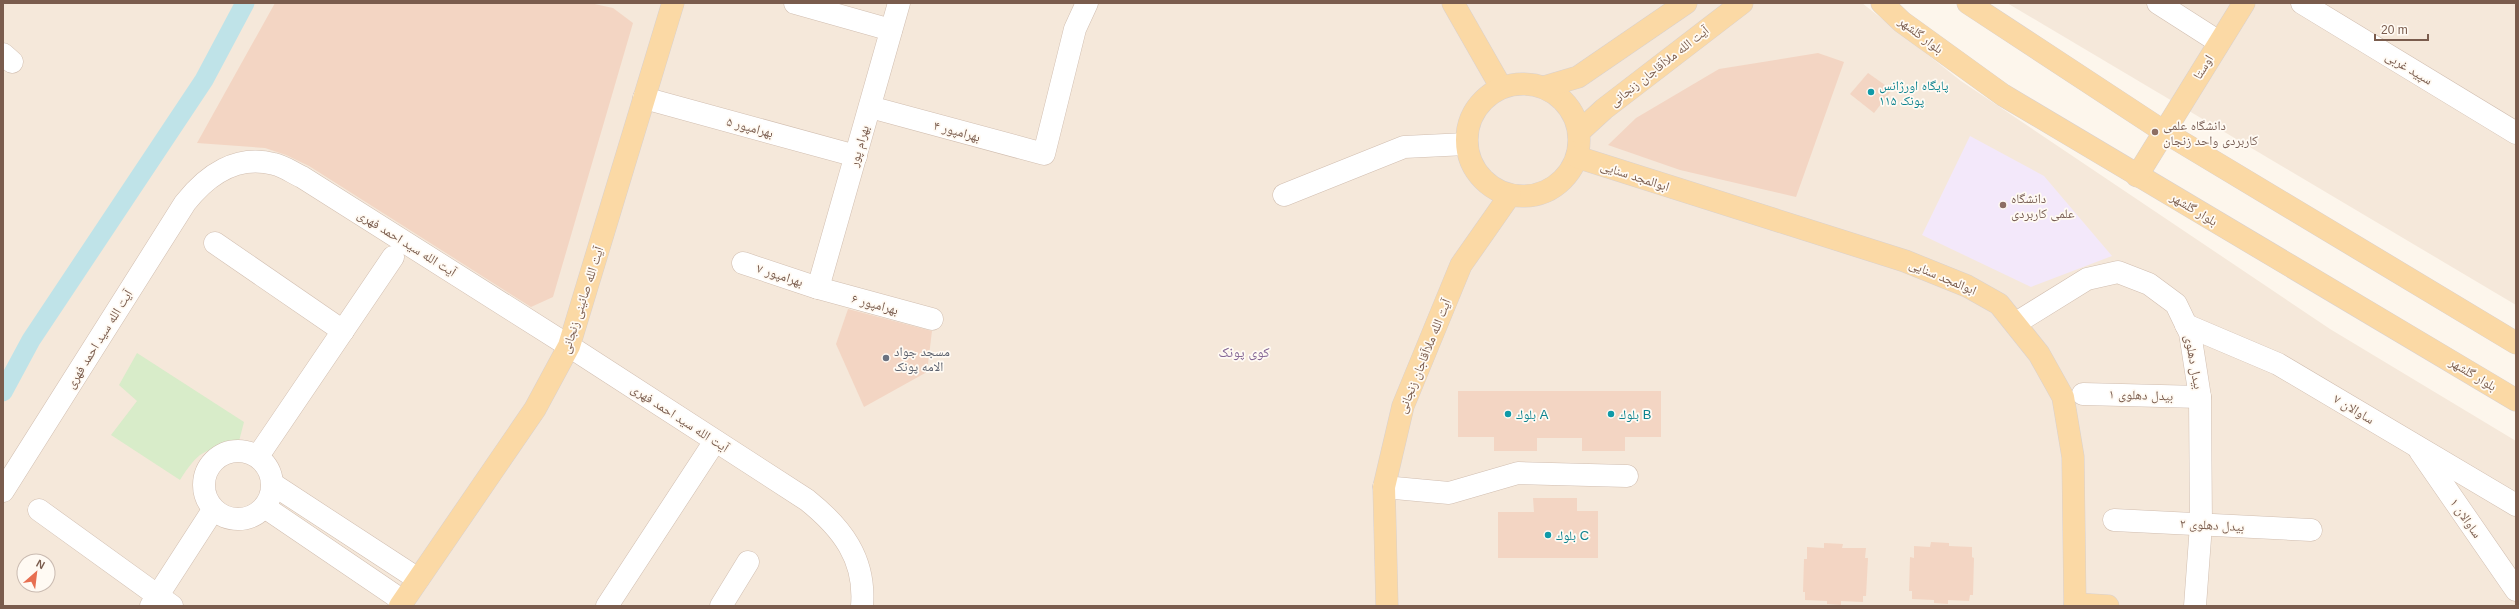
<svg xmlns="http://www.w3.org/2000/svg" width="2519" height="609" font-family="Helvetica,'Noto Naskh Arabic',sans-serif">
  <rect width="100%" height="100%" fill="#fdf6ec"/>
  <g fill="#f5e8da" fill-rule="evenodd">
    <path d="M3,3h1859l99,78 369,248 186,112v165h-2513zM24,561h24v24h-24z"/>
    <path d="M2007,3h509v302z"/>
  </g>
  <path fill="#f3e8fa" d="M1970,136l74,40 68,80 -81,31 -109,-52z"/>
  <path fill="#d8ecc9" d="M137,353l107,69 -6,23c-34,3 -40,7 -58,35l-69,-45 26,-34 -18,-16z"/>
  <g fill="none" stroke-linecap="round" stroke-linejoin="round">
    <path stroke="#bfe3e8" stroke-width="19" d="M3,392l28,-52 173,-260 41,-77"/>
  </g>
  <g fill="#f3d5c3">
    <path d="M275,3h315l23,5 20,15 -80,274 -22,10 -222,-141 -23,-11 -21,-7 -68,-5z"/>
    <path d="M1818,53l26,9 -48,135 -116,-27 -72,-25 28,-27 83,-49z"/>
    <path d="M1868,73l24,17 -18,23 -24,-19z"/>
    <path d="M848,309l84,22 -5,41 -63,35 -28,-63z"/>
    <path d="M1458,391h203v46h-36v14h-43v-13h-45v13h-43v-14h-36z"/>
    <path d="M1533,498h44v13h21v47h-100v-46h36z"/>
    <path d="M1931,542l18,1v3l23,1v10l2,1 -1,37h-3l-1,6 -21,-1v4l-14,-1v-3l-22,-1v-8h-3l1,-34 4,1v-12l16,1z"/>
    <path d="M1824,543l19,1 -1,4h24l-1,10h3l-2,38h-3v6l-22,-1v4l-14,-1v-3l-22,-1v-8h-2l1,-33h3v-12l17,1z"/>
  </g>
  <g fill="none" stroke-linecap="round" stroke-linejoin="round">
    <g stroke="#d1beb0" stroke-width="23">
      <g id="minor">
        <path d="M795,3l96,27"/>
        <path d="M2158,3l61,39"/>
        <path d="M2302,3l214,130"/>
        <path d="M3,54l9,8"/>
        <path d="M644,98l212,58"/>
        <path d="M870,107l174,47 31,-125 12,-26"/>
        <path d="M1284,195l120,-48 62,-3"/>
        <path d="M215,243l128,88"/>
        <path d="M743,263l75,25 114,31"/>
        <path d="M818,288l81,-285"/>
        <path d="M2016,323l71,-44 31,-7 31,12 27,20 14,29 10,64 1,128 -6,81"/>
        <path d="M2186,325l92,39 238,141"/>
        <path d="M2083,394l117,3"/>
        <circle cx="238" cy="485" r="34"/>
        <path d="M2420,451l96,139"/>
        <path d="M258,456l135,-199"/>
        <path d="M274,485l144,94"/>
        <path d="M1384,487l65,6 69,-20 109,3"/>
        <path d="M3,491l182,-288c22,-28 52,-49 89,-39 10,2 19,9 28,13l267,169 238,154c35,28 59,59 55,106"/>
        <path d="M266,508l137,93"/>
        <path d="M39,510l133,96"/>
        <path d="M2114,520l197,10"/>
        <path d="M151,606l62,-96"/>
        <path d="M607,606l108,-165"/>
        <path d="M721,606l27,-44"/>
      </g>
    </g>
    <g stroke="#dad1cd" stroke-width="23">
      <g id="major">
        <path d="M1453,3l48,84"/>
        <path d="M1882,3l20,19 101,73 513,305"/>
        <path d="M1968,3l195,128 353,212"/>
        <circle cx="1523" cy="140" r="56"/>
        <path d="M1544,87l34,-10 108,-74"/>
        <path d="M1579,132l25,-23 138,-106"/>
        <path d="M1577,157l328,104 62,25 32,18 40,50 24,43 10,60 2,149"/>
        <path d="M2137,176l107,-173"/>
        <path d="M2075,604l33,2"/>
        <path d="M400,606l135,-197 34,-63 104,-343"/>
        <path d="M1387,606l-3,-119 19,-81 58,-141 49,-70"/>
      </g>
    </g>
    <use href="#minor" stroke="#fff" stroke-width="22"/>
    <use href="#major" stroke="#fbd9a5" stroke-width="22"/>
  </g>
  <g fill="#0f9aa8" stroke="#fffaf3" stroke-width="1.5">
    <circle cx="1871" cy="92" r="4"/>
    <circle cx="1508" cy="414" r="4"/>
    <circle cx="1611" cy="414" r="4"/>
    <circle cx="1548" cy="535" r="4"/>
  </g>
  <g fill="#8d6e63" stroke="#fffaf3" stroke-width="1.5">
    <circle cx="2155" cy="132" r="4"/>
    <circle cx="2003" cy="205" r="4"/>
  </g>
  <circle fill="#6b7280" stroke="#fffaf3" stroke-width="1.5" cx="886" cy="358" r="4"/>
  <g text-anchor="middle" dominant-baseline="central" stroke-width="3.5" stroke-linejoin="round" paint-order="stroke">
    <g font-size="13" fill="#7a5c4d" stroke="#fffaf3">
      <text transform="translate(1921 35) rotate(37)">بلوار گلشهر</text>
      <text transform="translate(1659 66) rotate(-38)">آیت الله ملاآقاجان زنجانی</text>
      <text transform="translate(2203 67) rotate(-58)">اوستا</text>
      <text transform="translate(2409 68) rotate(31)">سپید غربی</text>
      <text transform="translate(750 127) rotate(15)">بهرامپور ۵</text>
      <text transform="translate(957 131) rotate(15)">بهرامپور ۴</text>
      <text transform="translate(859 146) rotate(-74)">بهرام پور</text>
      <text transform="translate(1635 176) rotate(18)">ابوالمجد سنایی</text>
      <text transform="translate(2194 209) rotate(31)">بلوار گلشهر</text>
      <text transform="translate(407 243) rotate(32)">آیت الله سید احمد فهری</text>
      <text transform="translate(780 275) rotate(18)">بهرامپور ۷</text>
      <text transform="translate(1943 277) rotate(23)">ابوالمجد سنایی</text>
      <text transform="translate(582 300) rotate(-72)">آیت الله صائینی زنجانی</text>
      <text transform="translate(875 304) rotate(15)">بهرامپور ۶</text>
      <text transform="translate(99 339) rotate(-58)">آیت الله سید احمد فهری</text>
      <text transform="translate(1424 356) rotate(-68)">آیت الله ملاآقاجان زنجانی</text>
      <text transform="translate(2194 362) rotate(80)">بیدل دهلوی</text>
      <text transform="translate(2473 374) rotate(31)">بلوار گلشهر</text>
      <text transform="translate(2141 395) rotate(2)">بیدل دهلوی ۱</text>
      <text transform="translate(2354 409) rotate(31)">ساوالان ۷</text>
      <text transform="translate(680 418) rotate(33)">آیت الله سید احمد فهری</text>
      <text transform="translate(2466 518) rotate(55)">ساوالان ۱</text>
      <text transform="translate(2212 525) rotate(3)">بیدل دهلوی ۲</text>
    </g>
    <g font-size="13" fill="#0d838f" stroke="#fffaf3" text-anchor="start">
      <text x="1879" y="85">پایگاه اورژانس<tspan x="1879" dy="15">۱۱۵ پونک</tspan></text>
      <text x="1516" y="414">بلوك A</text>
      <text x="1619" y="414">بلوك B</text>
      <text x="1556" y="535">بلوك C</text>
    </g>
    <g font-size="13" fill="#785e54" stroke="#fffaf3" text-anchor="start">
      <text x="2163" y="125">دانشگاه علمی<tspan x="2163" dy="15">کاربردی واحد زنجان</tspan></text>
      <text x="2011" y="198">دانشگاه<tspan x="2011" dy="15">علمی کاربردی</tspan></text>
    </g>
    <g font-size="13" fill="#5b616d" stroke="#fffaf3" text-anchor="start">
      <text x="894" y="351">مسجد جواد<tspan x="894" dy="15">الامه پونک</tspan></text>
    </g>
    <g font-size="14" fill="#846695" stroke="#fffaf3">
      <text x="1244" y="352">کوی پونک</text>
    </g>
  </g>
  <rect width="2519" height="609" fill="none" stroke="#7a5c4d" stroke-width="8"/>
  <g transform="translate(36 573) rotate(28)"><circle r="19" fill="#fffaf3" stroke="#cabbb1"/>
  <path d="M0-3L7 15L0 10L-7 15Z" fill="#e76f51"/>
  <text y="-6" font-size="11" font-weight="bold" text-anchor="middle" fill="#7a5c4d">N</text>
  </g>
  <path d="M2375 34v6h53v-6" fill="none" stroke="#7a5c4d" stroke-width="2"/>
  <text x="2381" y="34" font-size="12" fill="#7a5c4d" stroke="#fffaf3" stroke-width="3" paint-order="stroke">20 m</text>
</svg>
